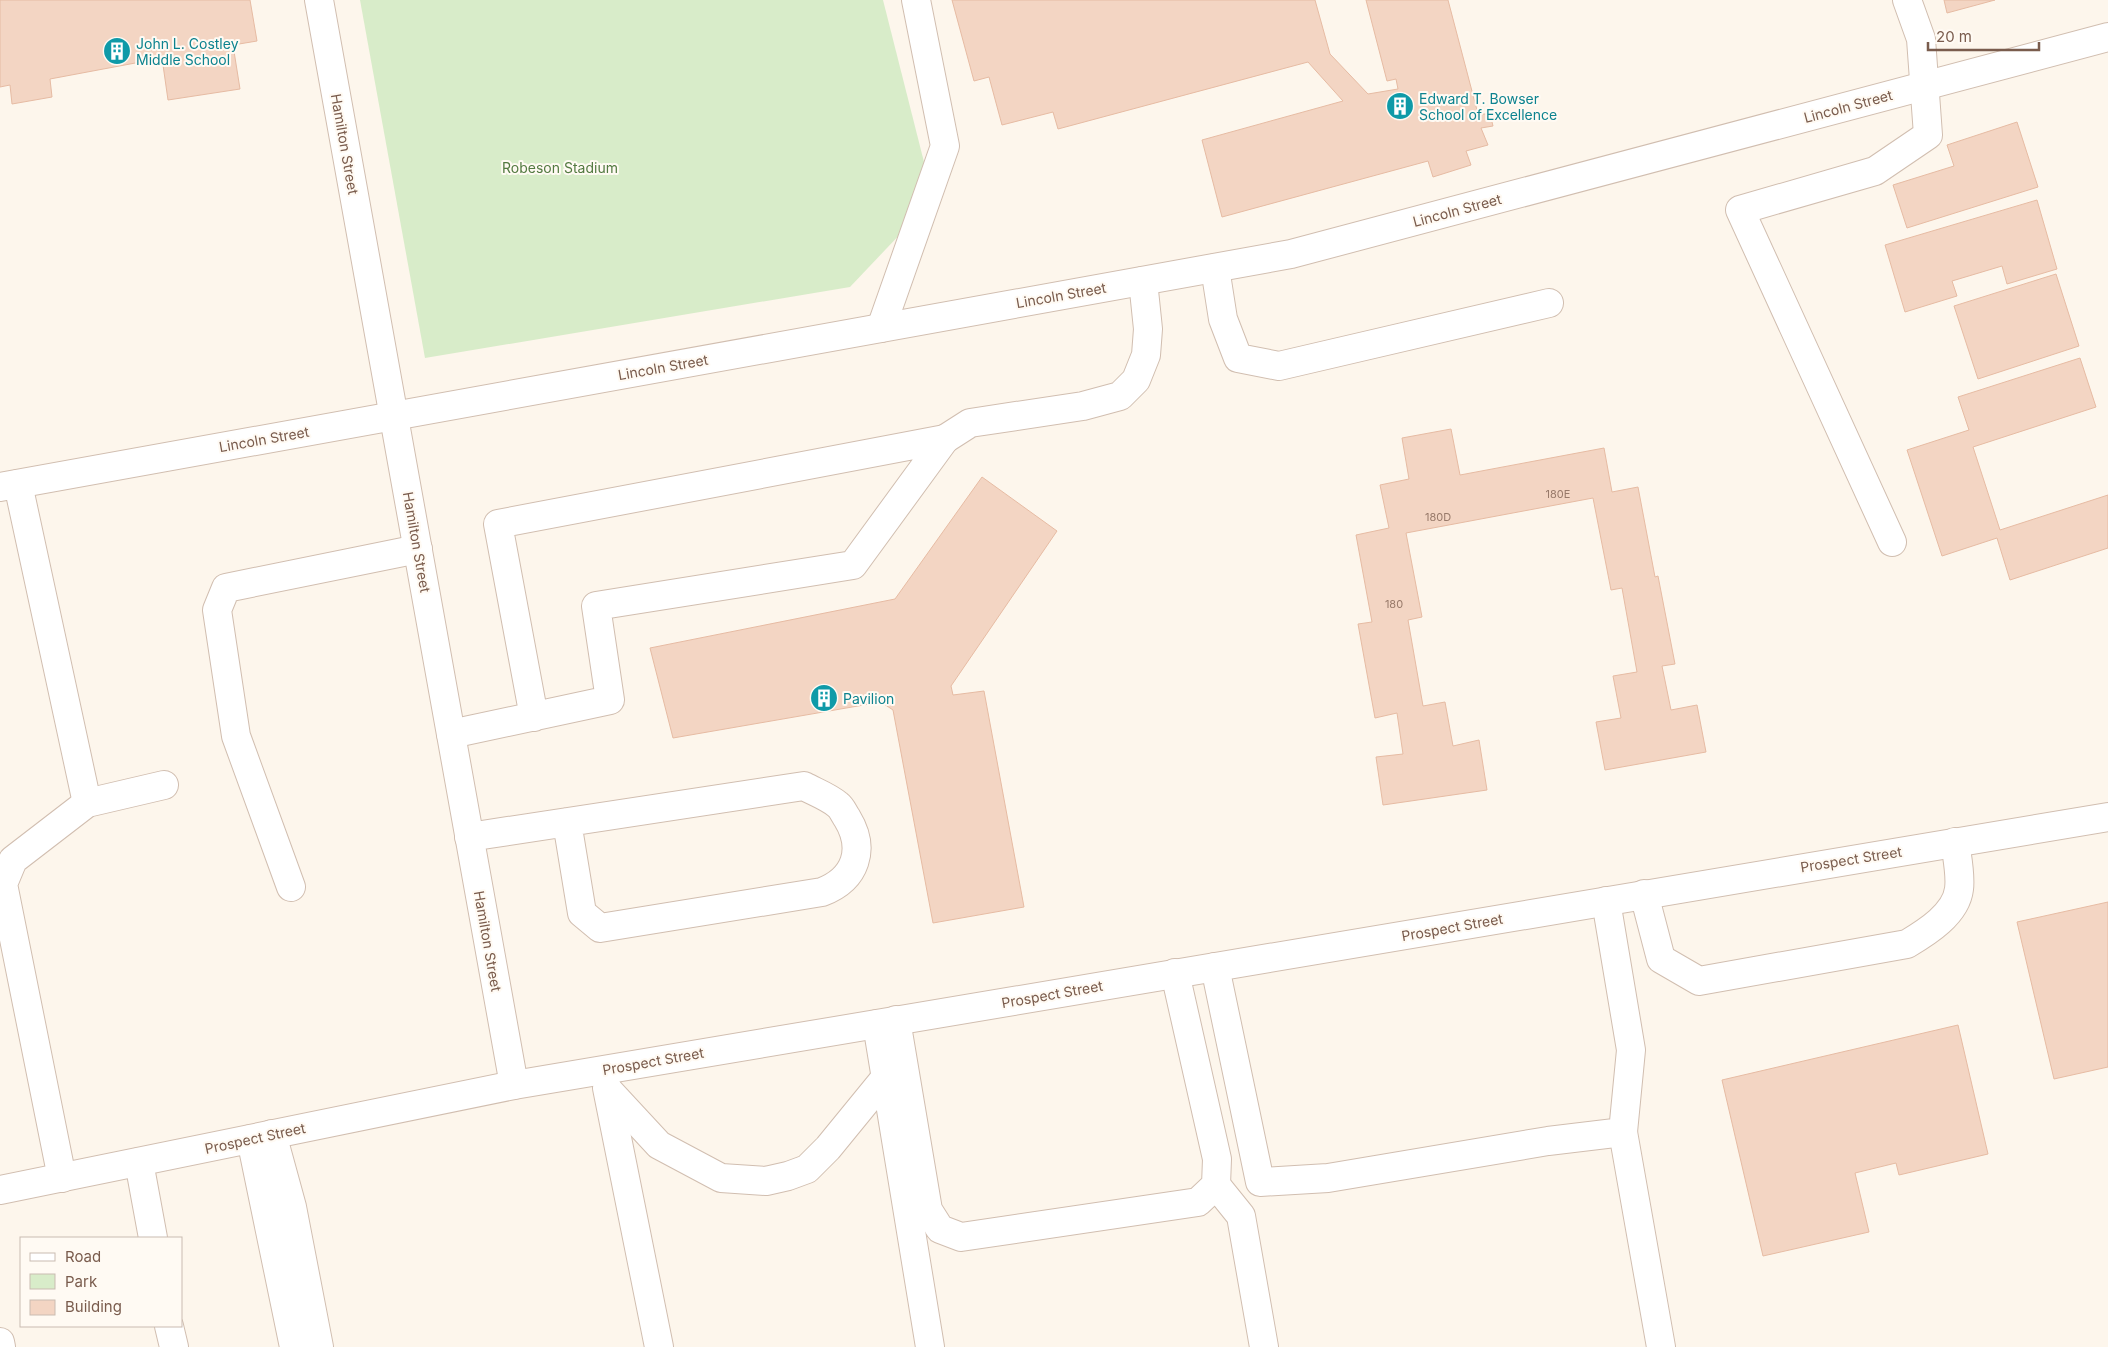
<svg xmlns="http://www.w3.org/2000/svg" width="2108" height="1347" font-family="Inter,sans-serif">
  <rect width="100%" height="100%" fill="#fdf6ec"/>
  <path fill="#d8ecc9" d="M360,0h523l42,166 -20,63 -55,58 -425,71z"/>
  <g fill="#f3d5c3" stroke="#e6bba3">
    <path d="M0,0h250l7,41 -24,4 7,44 -72,11 -6,-42 -112,21 2,18 -40,7 -2,-19 -10,2z"/>
    <path d="M952,0h363l15,54 38,40 30,-5 -2,-10 -9,2 -21,-81h82l30,114h12l3,12 -12,2 7,17 -22,6 5,14 -38,12 -5,-16 -206,56 -20,-77 141,-39 -35,-39 -250,67 -5,-17 -51,13 -13,-48 -15,4z"/>
    <path d="M1944,0h51l-48,13z"/>
    <path d="M2017,122l21,65 -131,41 -14,-43 61,-19 -7,-21z"/>
    <path d="M2037,200l20,69 -50,15 -5,-18 -50,15 5,15 -52,16 -20,-67z"/>
    <path d="M2056,274l23,72 -101,33 -24,-73z"/>
    <path d="M2080,358l16,49 -123,40 27,83 108,-35v53l-98,32 -13,-42 -55,18 -35,-106 62,-20 -11,-33z"/>
    <path d="M1451,429l9,46 144,-27 8,44 26,-5 17,90 3,-1 17,88 -13,2 9,44 26,-5 9,47 -101,18 -9,-48 25,-4 -8,-42 24,-4 -15,-84 -11,2 -18,-92 -187,35 16,84 -14,3 15,86 22,-4 8,44 26,-6 8,50 -104,15 -7,-48 27,-3 -6,-41 -22,5 -17,-94 14,-2 -16,-87 33,-7 -9,-43 29,-6 -7,-41z"/>
    <path d="M982,477l75,54 -106,155 2,9 31,-4 40,216 -91,16 -40,-213 -12,-8 -208,36 -23,-90 245,-49z"/>
    <path d="M2108,902v165l-54,12 -37,-157z"/>
    <path d="M1958,1025l30,129 -89,21 -3,-12 -41,10 14,59 -106,24 -41,-176z"/>
  </g>
  <g fill="none" stroke-linecap="round" stroke-linejoin="round">
    <g stroke="#d1beb0" stroke-width="30">
      <g id="minor">
        <path d="M319,0l195,1085"/>
        <path d="M1215,268l8,51 15,39 41,8 270,-63"/>
        <path d="M881,328l64,-182 -29,-146"/>
        <path d="M945,439l25,-16 113,-17 37,-10 16,-16 10,-25 2,-26 -5,-48"/>
        <path d="M18,484l69,319"/>
        <path d="M0,487l1291,-233 817,-217"/>
        <path d="M1892,542l-152,-332 135,-39 53,-36 -7,-96 -14,-39"/>
        <path d="M451,734l159,-34 -14,-94 257,-41 92,-126 -447,85 36,193"/>
        <path d="M469,837l335,-51c11,6 25,11 34,19 4,3 6,9 9,13 19,31 9,61 -25,74l-222,36 -18,-15 -15,-91"/>
        <path d="M291,887l-55,-151 -19,-126 9,-22 192,-39"/>
        <path d="M1644,894l17,65 38,22 208,-37c20,-12 49,-30 52,-55 2,-14 -2,-32 -4,-47"/>
        <path d="M1215,967l45,215 68,-4 220,-37 75,-9 8,-82 -25,-149"/>
        <path d="M896,1020l32,190 12,19 21,8 237,-35 18,-17 1,-26 -42,-186"/>
        <path d="M877,1024l53,323"/>
        <path d="M607,1088l52,259"/>
        <path d="M608,1090l51,55 62,33 45,3 22,-5 19,-7 21,-21 58,-71"/>
        <path d="M1623,1132l38,215"/>
        <path d="M272,1134l20,73 27,140"/>
        <path d="M251,1139l43,208"/>
        <path d="M139,1162l14,76"/>
        <path d="M62,1178l-59,-294 10,-24 74,-57 77,-18"/>
        <path d="M1216,1185l25,31 23,131"/>
        <path d="M0,1190l514,-105 1594,-268"/>
        <path d="M169,1326l5,21"/>
        <path d="M0,1342l1,5"/>
      </g>
    </g>
    <use href="#minor" stroke="#fff" stroke-width="28"/>
  </g>
  <defs>
    <g id="building-disc" transform="scale(1.4375)"><circle r="9.5" fill="#0f9aa8" stroke="#fffaf3"/><path d="M-4-6H4V6H1V3H-1V6H-4ZM-2.5-4.3h1.7v1.8h-1.7ZM.8-4.3h1.7v1.8H.8ZM-2.5-1h1.7V.8h-1.7ZM.8-1h1.7V.8H.8Z" fill="#fff"/></g>
  </defs>
  <g fill-rule="evenodd">
    <use href="#building-disc" x="117" y="51"/>
    <use href="#building-disc" x="1400" y="106"/>
    <use href="#building-disc" x="824" y="698"/>
  </g>
  <g text-anchor="middle" dominant-baseline="central" stroke-width="4" stroke-linejoin="round" paint-order="stroke">
    <g font-size="11" fill="#987a6a">
      <text x="1558" y="494">180E</text>
      <text x="1438" y="517">180D</text>
      <text x="1394" y="604">180</text>
    </g>
    <g font-size="14" fill="#0d838f" stroke="#fffaf3" text-anchor="start">
      <text x="136" y="43">John L. Costley<tspan x="136" dy="16">Middle School</tspan></text>
      <text x="1419" y="98">Edward T. Bowser<tspan x="1419" dy="16">School of Excellence</tspan></text>
      <text x="843" y="698">Pavilion</text>
    </g>
    <g font-size="14" fill="#7a5c4d" stroke="#fffaf3">
      <text transform="translate(1848 106) rotate(-15)">Lincoln Street</text>
      <text transform="translate(345 144) rotate(80)">Hamilton Street</text>
      <text transform="translate(1457 210) rotate(-15)">Lincoln Street</text>
      <text transform="translate(1061 295) rotate(-10)">Lincoln Street</text>
      <text transform="translate(663 367) rotate(-10)">Lincoln Street</text>
      <text transform="translate(264 439) rotate(-10)">Lincoln Street</text>
      <text transform="translate(417 542) rotate(80)">Hamilton Street</text>
      <text transform="translate(1851 859) rotate(-9)">Prospect Street</text>
      <text transform="translate(1452 927) rotate(-10)">Prospect Street</text>
      <text transform="translate(488 941) rotate(80)">Hamilton Street</text>
      <text transform="translate(1052 994) rotate(-10)">Prospect Street</text>
      <text transform="translate(653 1061) rotate(-10)">Prospect Street</text>
      <text transform="translate(255 1138) rotate(-12)">Prospect Street</text>
    </g>
    <g font-size="14" fill="#537a41" stroke="#fffaf3">
      <text x="560" y="167">Robeson Stadium</text>
    </g>
  </g>
  <rect x="20" y="1237" width="162" height="90" fill="#fffaf3" stroke="#cabbb1"/>
  <rect x="30" y="1253" width="25" height="8" fill="#ffffff" stroke="#cabbb1"/>
  <text x="65" y="1262" font-size="15" fill="#7a5c4d">Road</text>
  <rect x="30" y="1274" width="25" height="15" fill="#d8ecc9" stroke="#cabbb1"/>
  <text x="65" y="1287" font-size="15" fill="#7a5c4d">Park</text>
  <rect x="30" y="1300" width="25" height="15" fill="#f3d5c3" stroke="#cabbb1"/>
  <text x="65" y="1312" font-size="15" fill="#7a5c4d">Building</text>
  <path d="M1928 42v8h111v-8" fill="none" stroke="#7a5c4d" stroke-width="2.5"/>
  <text x="1936" y="42" font-size="15" fill="#7a5c4d" stroke="#fffaf3" stroke-width="4" paint-order="stroke">20 m</text>
</svg>
